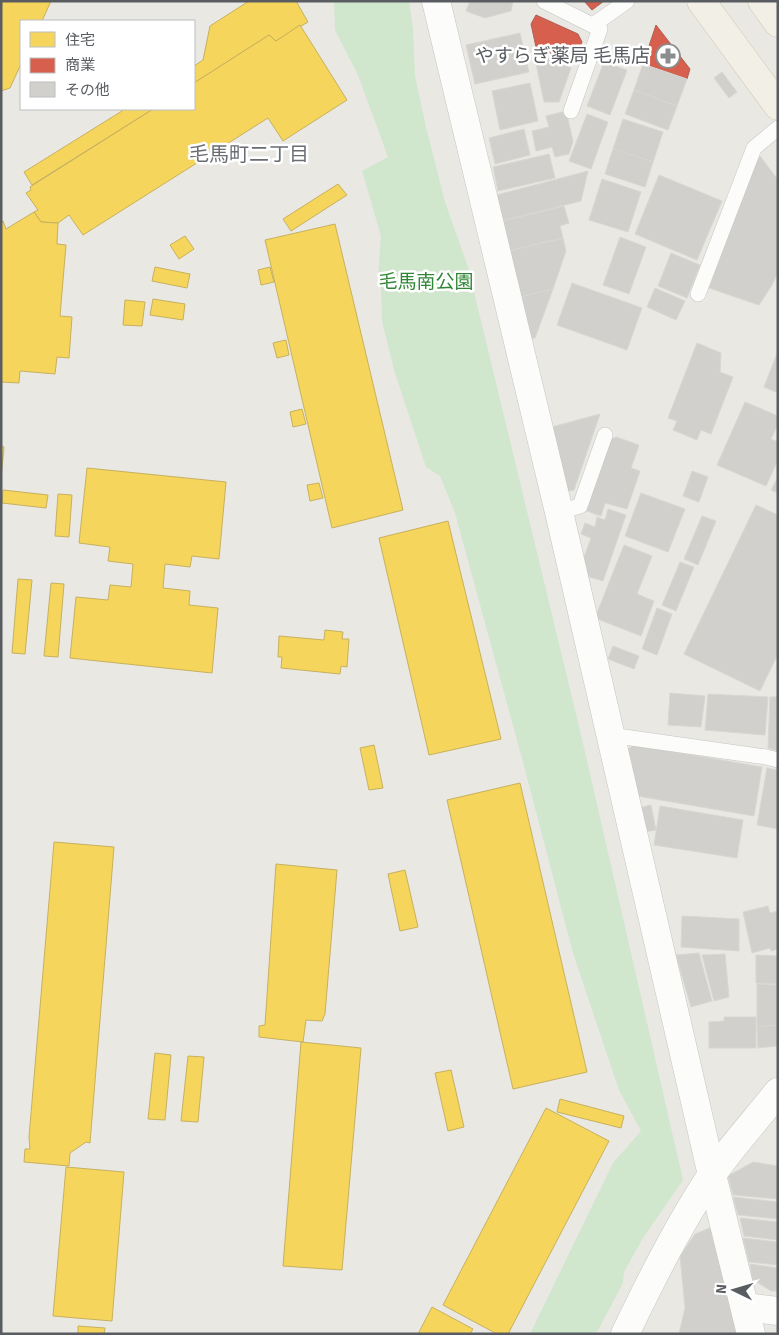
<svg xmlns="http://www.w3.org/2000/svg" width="779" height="1335" font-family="Signika,'Noto Sans JP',sans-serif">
  <rect width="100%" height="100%" fill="#e9e8e3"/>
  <path fill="#d0e6cd" d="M334,1h75l4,29 2,46 11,51 19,75 23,65 114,472 101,441 -40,58 -19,34 -1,11 -27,51h-66l83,-171 28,-32 -22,-41 -46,-137 -50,-191 -68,-249 -15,-37 -14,-9 -32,-97 -12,-49 -1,-34 -3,-8 3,-43 -19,-65 26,-14 -30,-82 -23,-45z"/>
  <g fill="#f6d55c" stroke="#c7b15e">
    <path d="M1,1h50l-9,20h-21v43l-11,24 -9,3z"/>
    <path d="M249,1h47l12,21 -32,19 -7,-6 -75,48v-17l9,-6 7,-34z"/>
    <path d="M300,25l47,75 -64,41 -15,-23 -185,117 -14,-20 -11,8 -17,-1 -7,-10 4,-2 -12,-17 5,-3 -1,-3 123,-78h41v-26l75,-48 7,6z"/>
    <path d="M123,109h30l-121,76 -8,-13 98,-61z"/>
    <path d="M338,184l9,11 -56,36 -8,-12z"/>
    <path d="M34,212l7,10 17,1 -1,21 9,1 -6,71 12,1 -3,41 -12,-1 -2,17 -35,-3 -1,12 -18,-1v-159l2,-2 3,8z"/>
    <path d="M335,224l68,286 -71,18 -67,-288z"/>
    <path d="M185,236l9,13 -15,10 -9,-14z"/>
    <path d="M155,267l35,7 -3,14 -35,-7z"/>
    <path d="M270,267l4,15 -13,3 -3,-15z"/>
    <path d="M153,299l32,5 -2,16 -33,-5z"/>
    <path d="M125,300l20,2 -3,24 -19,-1z"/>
    <path d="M286,340l3,15 -12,3 -4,-15z"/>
    <path d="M302,409l4,15 -13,3 -3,-15z"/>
    <path d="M1,446l3,1 -3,32z"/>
    <path d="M87,468l139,14 -7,77 -27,-3 -2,11 -25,-3 -2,24 27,3 -1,14 29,3 -6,65 -142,-15 6,-61 32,3 2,-15 21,2 2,-23 -25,-3 2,-14 -31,-4z"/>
    <path d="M319,483l4,15 -13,3 -3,-16z"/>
    <path d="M3,490l45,5 -2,13 -44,-5z"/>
    <path d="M58,494l14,1 -3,42 -14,-1z"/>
    <path d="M448,521l53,218 -72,16 -50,-217z"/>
    <path d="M18,579l14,1 -7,74 -13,-1z"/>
    <path d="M51,583l13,1 -6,73 -14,-1z"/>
    <path d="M325,630l18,2 -1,7h7l-2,28 -6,-1 -1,8 -59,-6 1,-11h-4l1,-21 45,4z"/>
    <path d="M374,745l9,43 -14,2 -9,-42z"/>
    <path d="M520,783l67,289 -74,17 -66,-289z"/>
    <path d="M54,842l60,5 -24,296 -4,-1 -16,11 -1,13 -45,-4 1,-13h5l-1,-12z"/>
    <path d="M276,864l61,6 -12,144 -3,7 -16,-1 -3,22 -44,-5v-11l6,-1z"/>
    <path d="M405,870l13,57 -18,4 -12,-57z"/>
    <path d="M301,1042l60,6 -19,222 -59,-4z"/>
    <path d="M155,1053l16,2 -6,65 -17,-1z"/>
    <path d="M188,1056l16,1 -6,65 -17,-1z"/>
    <path d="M451,1070l13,57 -16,4 -13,-58z"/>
    <path d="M560,1099l64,17 -3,12 -64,-16z"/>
    <path d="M546,1108l63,33 -101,193h-11l-54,-29z"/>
    <path d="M66,1167l58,5 -12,149 -59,-5z"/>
    <path d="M432,1307l41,22 -3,5h-52z"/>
    <path d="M78,1326l27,2 -1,6h-26z"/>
  </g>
  <g fill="#d6604d" stroke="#b05f53">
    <path d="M584,1h20l-12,9z"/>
    <path d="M536,15l42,19 4,8 -9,21 -37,-16 -5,-23z"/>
    <path d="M656,25l34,44 -3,10 -44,-15z"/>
  </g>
  <g fill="#d1d0cd" stroke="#d8d7d2">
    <path d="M470,1h43l-2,10 -26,7 -19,-7z"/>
    <path d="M520,33l9,39 -54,12 -9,-39z"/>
    <path d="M537,52l34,16 -12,34h-15l-9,-43z"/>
    <path d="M604,62l23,8 -17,45 -23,-9z"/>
    <path d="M643,64l44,15 -10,27 -43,-16z"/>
    <path d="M722,72l15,20 -8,6 -15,-20z"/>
    <path d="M530,83l8,38 -38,9 -8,-39z"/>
    <path d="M634,90l43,16 -9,24 -43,-16z"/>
    <path d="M566,111l7,30 -4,13 -14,3 -3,-10 -16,4 -4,-20 17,-4 -3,-11z"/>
    <path d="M587,114l21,8 -17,47 -22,-8z"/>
    <path d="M623,119l40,13 -10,30 -40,-13z"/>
    <path d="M524,129l6,26 -35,9 -6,-26z"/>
    <path d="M613,149l40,13 -8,25 -40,-13z"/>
    <path d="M549,154l6,24 -57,13 -5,-24z"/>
    <path d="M760,156l18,24v92l-6,13 -13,20 -50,-17 46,-124z"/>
    <path d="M588,171l-7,30 -83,21 -5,-26z"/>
    <path d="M659,175l63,26 -25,59 -62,-26z"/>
    <path d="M602,179l39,13 -13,40 -39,-12z"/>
    <path d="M564,206l5,17 -9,3 3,12 -58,14 -7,-30z"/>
    <path d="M620,237l26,10 -17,47 -26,-9z"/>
    <path d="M563,238l3,13 -13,38 -37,9 -11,-46z"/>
    <path d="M671,253l29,12 -13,33 -29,-12z"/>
    <path d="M572,283l70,25 -15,42 -70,-25z"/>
    <path d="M655,288l30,13 -9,19 -29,-13z"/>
    <path d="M553,289l-18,49 -9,1 -10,-41z"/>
    <path d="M697,343l24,10 -1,19 13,5 -22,57 -10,-4 -4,10 -24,-10 4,-9 -9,-3z"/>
    <path d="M778,351v42l-14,-6z"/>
    <path d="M745,402l33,14v8l-7,15 7,3v18l-12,26 -49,-21z"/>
    <path d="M600,414l-26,76 -12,2 -14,-64z"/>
    <path d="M616,437l23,8 -8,23 9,3 -13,38 -22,-6 -4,13 -17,-6 23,-69z"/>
    <path d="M692,471l16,6 -9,25 -16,-6z"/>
    <path d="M778,477v16l-7,-3z"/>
    <path d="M641,493l44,16 -17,43 -43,-16z"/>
    <path d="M756,505l22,10v139l-18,37 -76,-37z"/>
    <path d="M608,509l18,6 -23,66 -20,-6 -3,-7 11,-30 -10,-4 4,-11 10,4 2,-10 8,3z"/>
    <path d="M702,516l14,5 -18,44 -14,-6z"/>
    <path d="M624,545l28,11 -15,38 17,7 -13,35 -46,-18z"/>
    <path d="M680,562l14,5 -18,44 -14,-6z"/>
    <path d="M657,608l15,6 -15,41 -15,-6z"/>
    <path d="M613,646l26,10 -5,13 -26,-10z"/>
    <path d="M670,693l35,3 -4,31 -33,-2z"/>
    <path d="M708,694l60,3 -3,38 -60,-5z"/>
    <path d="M770,697h8v54l-10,-3z"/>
    <path d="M634,745l128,22 -8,49 -117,-20 -12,-45z"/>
    <path d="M767,768l11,2v59l-21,-4z"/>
    <path d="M651,805l5,25 -12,2 -6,-24z"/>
    <path d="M660,806l83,14 -6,38 -83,-13z"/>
    <path d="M768,906l2,7 8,-2v38l-7,2 -1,-3 -18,5 -9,-41z"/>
    <path d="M682,916l57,3v32l-58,-4z"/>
    <path d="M699,953l13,48 -21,6 -15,-52z"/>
    <path d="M725,954l4,43 -15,4 -12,-46z"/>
    <path d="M756,955l22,1v28l-22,-1z"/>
    <path d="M757,984l21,1v40l-21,2z"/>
    <path d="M724,1017h32v31h-47v-26l15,-1z"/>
    <path d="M777,1025l1,21 -20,2 -1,-21z"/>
    <path d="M753,1162l25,4v33l-45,-4 -5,-19z"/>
    <path d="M733,1197l45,5v17l-40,-4z"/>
    <path d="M740,1218l38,4v18l-34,-4z"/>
    <path d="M710,1228l28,106h-59l6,-26 -5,-52 15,-22z"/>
    <path d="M743,1238l35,4v23l-29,-3z"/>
    <path d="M750,1264l28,4v23h-7l-19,-12z"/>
  </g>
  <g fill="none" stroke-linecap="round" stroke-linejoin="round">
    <g stroke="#c5c5c4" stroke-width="16">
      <g id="service">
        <path d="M544,1l56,28 -29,82"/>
        <path d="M593,25l34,-24"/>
        <path d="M698,294l56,-146 24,-20"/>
        <path d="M559,512l21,-6 25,-71"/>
        <path d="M610,735l156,22 12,3"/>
      </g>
    </g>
    <g stroke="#c5c5c4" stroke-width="29">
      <g id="minor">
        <path d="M436,1l123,511 153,663 39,159"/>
        <path d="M745,1307l33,4"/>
        <path d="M625,1334c26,-54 53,-108 86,-158 20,-29 45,-56 67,-84"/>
      </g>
    </g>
    <g stroke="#d2c9b0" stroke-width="29">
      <g id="primary">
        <path d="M701,1l77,105"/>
        <path d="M762,1l16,22"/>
      </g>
    </g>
    <use href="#service" stroke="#fcfcfb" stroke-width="15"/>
    <use href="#minor" stroke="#fcfcfb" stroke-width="28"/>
    <use href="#primary" stroke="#f2f0e6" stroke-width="28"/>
  </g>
  <defs>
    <g id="pharmacy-ring" transform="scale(1.25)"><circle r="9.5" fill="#fff" stroke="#8b8d8e" stroke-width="1.5"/><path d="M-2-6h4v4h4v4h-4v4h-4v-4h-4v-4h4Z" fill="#8b8d8e"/></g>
  </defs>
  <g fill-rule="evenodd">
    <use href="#pharmacy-ring" x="668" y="56"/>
  </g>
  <g text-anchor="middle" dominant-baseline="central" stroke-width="5" stroke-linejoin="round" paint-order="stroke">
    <g font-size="19" fill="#595c61" stroke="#fff" text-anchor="end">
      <text x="650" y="56">やすらぎ薬局 毛馬店</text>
    </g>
    <g font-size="19" fill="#328737" stroke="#fff">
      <text x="426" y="282">毛馬南公園</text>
    </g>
    <g font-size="20" fill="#6a6e73" stroke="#fff">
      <text x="249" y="154">毛馬町二丁目</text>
    </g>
  </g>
  <rect width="779" height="1335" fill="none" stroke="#595c61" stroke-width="5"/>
  <rect x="20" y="20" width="175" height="90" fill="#ffffff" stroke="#bdbec0"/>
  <rect x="30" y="32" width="25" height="15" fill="#f6d55c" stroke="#bdbec0"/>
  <text x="65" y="45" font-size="15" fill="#595c61">住宅</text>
  <rect x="30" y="58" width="25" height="15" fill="#d6604d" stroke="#bdbec0"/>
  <text x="65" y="70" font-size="15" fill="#595c61">商業</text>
  <rect x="30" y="82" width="25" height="15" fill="#d1d0cd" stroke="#bdbec0"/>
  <text x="65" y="95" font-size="15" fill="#595c61">その他</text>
  <g transform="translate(734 1290) rotate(275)" stroke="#ffffff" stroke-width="4" paint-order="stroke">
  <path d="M0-4L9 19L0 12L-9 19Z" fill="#595c61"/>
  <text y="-8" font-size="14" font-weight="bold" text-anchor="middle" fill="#595c61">N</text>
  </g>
</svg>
